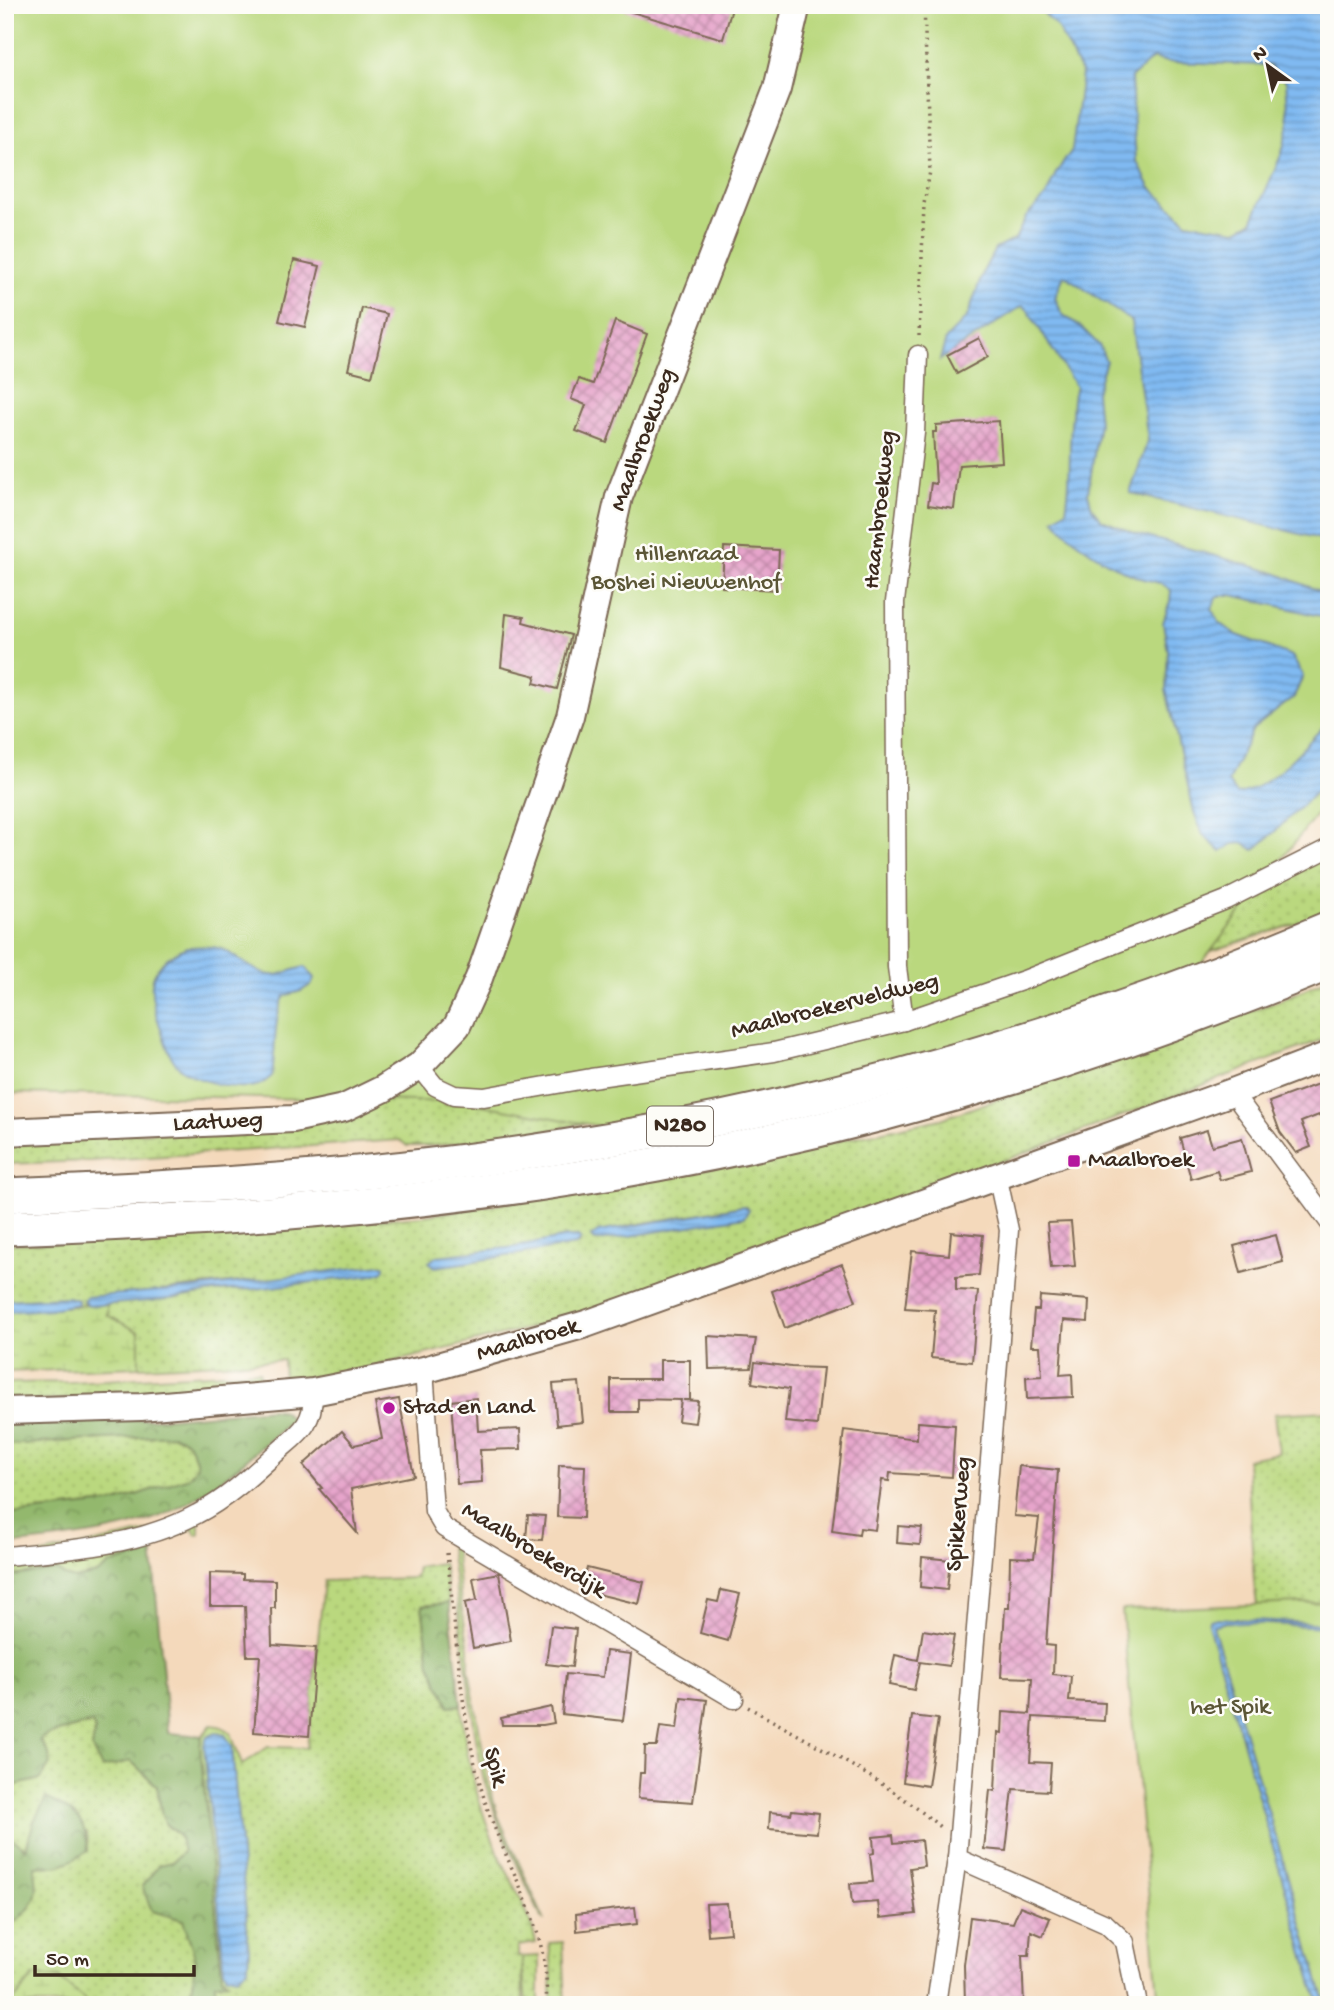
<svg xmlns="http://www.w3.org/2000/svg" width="1334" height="2010" font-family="'Gochi Hand',sans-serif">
  <defs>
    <pattern id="grass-dots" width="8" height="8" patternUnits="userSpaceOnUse" patternTransform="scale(1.75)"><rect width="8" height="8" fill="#bad87e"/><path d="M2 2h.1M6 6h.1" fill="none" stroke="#a1ba6c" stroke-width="1.8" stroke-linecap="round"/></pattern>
    <pattern id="forest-crowns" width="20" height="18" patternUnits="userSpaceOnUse" patternTransform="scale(1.75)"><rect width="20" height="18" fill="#93b86d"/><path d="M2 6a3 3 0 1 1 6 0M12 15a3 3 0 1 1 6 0" fill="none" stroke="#799659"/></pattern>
    <pattern id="wetland-marsh" width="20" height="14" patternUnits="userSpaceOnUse" patternTransform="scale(1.75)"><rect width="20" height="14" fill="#bad87e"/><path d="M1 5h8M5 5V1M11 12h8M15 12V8" fill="none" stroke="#a1ba6c"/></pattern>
    <pattern id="water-rules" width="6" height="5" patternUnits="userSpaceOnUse" patternTransform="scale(1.75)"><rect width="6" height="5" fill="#80baf2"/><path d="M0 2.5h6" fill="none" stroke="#6a97c3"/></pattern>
    <pattern id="building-cross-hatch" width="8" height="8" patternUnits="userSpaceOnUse" patternTransform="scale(1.75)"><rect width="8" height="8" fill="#e6a4cb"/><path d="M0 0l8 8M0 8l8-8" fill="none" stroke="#bc86a4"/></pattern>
  </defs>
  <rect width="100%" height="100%" fill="#fdfcf7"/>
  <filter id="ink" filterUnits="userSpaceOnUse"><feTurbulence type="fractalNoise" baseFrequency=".0143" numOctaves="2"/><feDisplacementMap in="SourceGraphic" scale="14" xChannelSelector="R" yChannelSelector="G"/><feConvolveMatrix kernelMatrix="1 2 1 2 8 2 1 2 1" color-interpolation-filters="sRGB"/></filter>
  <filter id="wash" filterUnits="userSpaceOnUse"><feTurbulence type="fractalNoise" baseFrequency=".00686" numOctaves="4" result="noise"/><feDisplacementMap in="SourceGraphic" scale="28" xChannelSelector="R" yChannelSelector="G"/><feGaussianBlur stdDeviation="1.57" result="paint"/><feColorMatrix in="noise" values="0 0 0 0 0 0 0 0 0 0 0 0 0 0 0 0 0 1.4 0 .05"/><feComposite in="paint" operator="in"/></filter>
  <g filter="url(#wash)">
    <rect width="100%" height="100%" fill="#f4d9bb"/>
    <g fill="url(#grass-dots)" stroke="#7a814e" stroke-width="2" fill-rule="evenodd">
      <path d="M1329,852v60l-9,4 -418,135 -139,36 -237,48 -95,11h-24l-7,-6 -310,21 -85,3v-25l301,-14 117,-40 22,20 91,-13z"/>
      <path d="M1329,978v59l-310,118 -453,164 -206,51 -76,12 -1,-22 -144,7v-35l-33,-17 1,-12 56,-3 64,-10 28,-1 127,-17c-100,6 -200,12 -299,31l5,3 -17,1 7,-3 -10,-7 -63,3v-56l73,-2 345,-26 213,-33 305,-64 338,-118zM742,1206l4,1 -2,9 -149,25 32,-15zM567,1237h11l2,7 -145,23 80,-20z"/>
      <path d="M259,1371l3,15 -257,17v-20l66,-1z"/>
      <path d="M1329,1411v199l-71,2 -4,-30 -7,-123 32,-6 -5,-39z"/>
      <path d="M173,1435c16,4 21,15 24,31l-8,11 -73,25 -111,13v-70z"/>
      <path d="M199,1521v14l-3,-1 -3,-6 -48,23 1,11 -3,-7 -31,8 -15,11 -22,5 -11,-3 -7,-6 -52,7v-15z"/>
      <path d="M456,1540l49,29 2,10 -8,-6 1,-5 -39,-23 -6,2 6,57 8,44v22l19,110 10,36 46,103 -3,-2 -41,-90 -17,-50 -7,-38 -26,-192z"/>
      <path d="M443,1563l6,40 -27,3 8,58 19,42 12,-1c4,50 16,97 35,143 14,32 33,61 40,95l-18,3v11l21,-1v49h-13l-4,-47 1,47h-307l-2,-22 13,-1 -5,-6 -22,-230 2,-10 9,-11c9,1 14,2 20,8l11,32 26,-18 39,1 17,-167 91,-3 2,-11z"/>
      <path d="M93,1723l2,6 -3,20 39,12 26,25 5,30 4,9 14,12 3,15 -11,10 -13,3 -7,46 31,9 13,39 -6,39 -7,7h-98l-1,-6 -50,-23 -24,29h-5v-80l9,-2 20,-57c25,2 33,-2 54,-15l-1,-19 -53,-11 -8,28 -21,-16v-45l36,-9 8,-25 -9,-14 6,-5z"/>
      <path d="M563,1942l3,63h-15l1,-37 -3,-25z"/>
    </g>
    <g fill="url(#forest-crowns)" stroke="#677146" stroke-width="2">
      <path d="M271,1409l12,2 9,9c-35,30 -70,63 -110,86 -46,26 -124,34 -177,39v-30l111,-13 73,-25 8,-11c-3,-16 -8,-27 -24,-31l-168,10v-20l167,-7z"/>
      <path d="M152,1547l16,186 34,3 -2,10 22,230 2,4 6,2 -15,1 1,22h-33l7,-7 6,-39 -13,-39 -31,-9 -10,-25 17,-21 13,-3 11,-10 -3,-15 -14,-13 -4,-8 -5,-30 -26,-25 -29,7 -10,-19 3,-20 -3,-6 -46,12 -6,5 9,14 1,10 -9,15 -36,9v-211l52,-7 7,6 11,3 22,-5 15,-11 33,-7v-5z"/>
      <path d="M449,1603l12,102 -12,1 -19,-42 -8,-58z"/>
      <path d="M46,1798c28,14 40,20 42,53 -21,13 -29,17 -53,15 0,8 3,20 1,28 -2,13 -19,29 -31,31v-92l21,16 8,-28z"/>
    </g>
    <g fill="url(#wetland-marsh)" stroke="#7a814e" stroke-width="2">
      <path d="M107,1303v12l32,17v35l-134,5v-60z"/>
      <path d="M34,1976l24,2 26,21 1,6h-75z"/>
    </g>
    <g fill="#bad87e" stroke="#7a814e" stroke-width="2">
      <path d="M5,5h1324v793l-145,188 -448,165 -271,-49 -460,-9z"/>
      <path d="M1329,1602v403h-170l-37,-395z"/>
    </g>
    <g fill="url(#water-rules)" stroke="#5e7288" stroke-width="2" fill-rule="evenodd">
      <path d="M1036,5h293v536l-199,-48 18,-53 -17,-119 -67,-46 -9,23 7,16 19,13 18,18 7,16 -10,31 3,31 -11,70 4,15 10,12 35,14 136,38 56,23v27l-9,-6 -88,-21h-9l-7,3 -4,12 7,12 16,12 57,22 11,20 -9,21 -41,32 -25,53 9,12c33,-4 68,-50 92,-73 0,12 3,46 0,56 -2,6 -70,70 -75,73l-10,-7 -11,1 -12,8 -18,-17 -9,-23 -28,-122 2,-39 -5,-28 7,-22 1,-11c-14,-11 -22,-8 -36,-14 -28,-12 -62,-33 -81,-57l12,-9c6,-32 2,-63 6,-96 1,-10 0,-18 4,-27l-49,-78 -5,-3 -82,54 6,-21 21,-22 17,-47 11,-21 20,-10 11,-22 20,-21 10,-23 16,-23 10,-76 -25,-47zM1153,58l14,4 102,3 17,16 3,43 -7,29 -30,69 -15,8 -50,-8 -37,-35 -14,-27 -5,-82z"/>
      <path d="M187,947c11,0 24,-2 34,2 16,6 29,21 45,25 13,4 26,-5 39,-7l9,11 -2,6 -11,7 -16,5c-12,19 -9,56 -13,80 -4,3 -8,7 -13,9 -22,7 -71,-4 -85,-24 -7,-10 -10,-24 -14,-35 -14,-39 -14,-61 27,-79z"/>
      <path d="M743,1206l6,4 -5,7 -138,23 -11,1 -4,-4 7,-5z"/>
      <path d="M567,1237h11l3,3 -5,5 -126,20 -15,2 -6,-5 8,-6 78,-9z"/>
      <path d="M380,1265h5v4l-3,3 -8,3 -119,14 -28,1 -64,10 -75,6 -5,-6 3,-3 109,-9z"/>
      <path d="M68,1297l10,3v4l-27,5 -46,3v-12z"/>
      <path d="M1217,1618l112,6v3l-103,-5 -13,4 113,379h-7l-111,-381 1,-4z"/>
      <path d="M216,1733l9,2 7,11 17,203 -1,19 -10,9 -11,-2 -3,-5 -20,-225 3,-8z"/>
    </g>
    <g id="blocks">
      <g fill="url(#building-cross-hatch)">
        <path d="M625,5h108l-10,34 -98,-29z"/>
        <path d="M294,260l26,6 -15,61 -26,-6z"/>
        <path d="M362,308l25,6 -15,62 -24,-6z"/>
        <path d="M615,321l32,13 -40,109 -31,-12 10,-26 -15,-6 8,-20 14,5z"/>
        <path d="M979,338l9,19 -31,17 -10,-19z"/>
        <path d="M999,421l3,41 -43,3 -5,44 -26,-4 3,-22 5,1 -3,-52h3v-7z"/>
        <path d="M724,547l55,3 -2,40 -55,-3z"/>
        <path d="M506,614l18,3 -1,5 48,13 -14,54 -23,-6 2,-7 -35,-9z"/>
        <path d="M1329,1080v31l-28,11 10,25 -15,6 -16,-21 -11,-30z"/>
        <path d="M1207,1130l5,16 30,-8 9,34 -31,8 -3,-9 -26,8 -11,-41z"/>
        <path d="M1071,1222l4,44 -24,2 -4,-45z"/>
        <path d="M951,1232l32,3 -4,40 -23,2v13l22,1 -6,71 -41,-4 4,-48 -30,-2 7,-57 37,4z"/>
        <path d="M1276,1235l7,27 -42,11 -7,-27z"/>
        <path d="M842,1264l14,37 -71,27 -13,-37z"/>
        <path d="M1040,1296l49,4 -1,22 -24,-2 -4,55 12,-1 1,23 -46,2 -1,-22 16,-1 -2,-30h-9l3,-36h5z"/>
        <path d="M708,1336l48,3 -5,29 -42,1z"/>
        <path d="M660,1360h30v40h-7l15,1 -3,22 -17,-2 3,-21 -43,-1v13h-27v-33h49z"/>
        <path d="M755,1362l36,5 32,1 -6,57 -32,-3 4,-33 -37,-6z"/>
        <path d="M579,1382l4,40 -26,3 -4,-41z"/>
        <path d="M476,1398l2,33 42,-2 1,20 -41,1 2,32 -25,2 -6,-83z"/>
        <path d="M399,1399l15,77 -63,13 6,44 -38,-44 3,-1 -19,-23 39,-34 12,14 28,-6 -7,-36z"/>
        <path d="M918,1422l37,3 -3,52 -62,-4 -1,8 -7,-1 -7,50 -15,-2 -1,7 -27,-4 12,-101 73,9z"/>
        <path d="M559,1465l26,1 -2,52 -26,-1z"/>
        <path d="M1019,1466l39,4 -12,175 8,1 -1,28 18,2 -2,25 36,2 -1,18 -71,-4 -3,45 21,1 -2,28 -36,-2 -7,62 -22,-2 6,-59 5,1 3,-59 4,1 1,-21 27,2 2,-36 -31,-1 4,-69h4l1,-51 24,1 5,-40 -25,-2z"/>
        <path d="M528,1515l17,1 -3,24 -16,-1z"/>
        <path d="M898,1526l24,2 -2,17 -23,-2z"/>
        <path d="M922,1557l28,3 -3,30 -27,-3z"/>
        <path d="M587,1568l57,14 -5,22 -58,-14z"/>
        <path d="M210,1573l33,1v5l32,1v28h-4l1,37 44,3 -7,88 -55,-4 6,-76h-13l-2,-50h-35z"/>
        <path d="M499,1573l12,68 -38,7 -8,-45 12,-3 -4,-22z"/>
        <path d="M721,1590l19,4 -12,47 -28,-8 8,-33 10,2z"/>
        <path d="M551,1626l25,3 -4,38 -26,-3z"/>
        <path d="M923,1630l31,5 -5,31 -29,-4 -6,28 -25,-5 6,-30 23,5z"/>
        <path d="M606,1651l25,3 -8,67 -61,-7 4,-40 37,3z"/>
        <path d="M681,1697l26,3 -14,102 -55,-4 2,-25h4l1,-27h12l3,-19 17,2z"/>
        <path d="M551,1707l3,16 -11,2h-41l-1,-7z"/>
        <path d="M912,1716l26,3 -10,67 -25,-4z"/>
        <path d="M792,1810l27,3 -2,20 -48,-4 1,-17 21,2z"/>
        <path d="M893,1835l1,8 27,-3 3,26 -14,2 6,46 -36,4 -2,-16 -26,2 -2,-20 23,-2 -3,-28 4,-1 -1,-16z"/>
        <path d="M727,1903l3,30 -22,2 -2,-31z"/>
        <path d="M1020,1906l30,12 -7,18 -12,-5 -2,25h-7l2,49h-17v-3l-42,1 -1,-38 6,-48 43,6z"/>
        <path d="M635,1907l2,17 -60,7 -1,-17z"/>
      </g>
    </g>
  </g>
  <g filter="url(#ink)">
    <use href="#blocks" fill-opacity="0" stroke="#7c6755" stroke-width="2"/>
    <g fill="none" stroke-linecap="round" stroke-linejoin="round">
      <g stroke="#7c6755" stroke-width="21">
        <g id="street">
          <path d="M904,1021l-7,-54 -2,-365 20,-169 3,-78"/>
          <path d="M419,1066l16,20 19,9 30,2 107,-19 183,-26 130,-31 120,-41 202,-80 103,-52"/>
          <path d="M1235,1091l6,13 88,118"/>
          <path d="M424,1370l10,141 10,17 290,171"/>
          <path d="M5,1556c65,-6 133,-10 192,-42 28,-14 53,-37 76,-58 24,-22 41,-29 40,-64"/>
          <path d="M957,1858l149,66 19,18 13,63"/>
          <path d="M936,2005l21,-147 52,-628 -12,-55"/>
        </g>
      </g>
      <g stroke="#7c6755" stroke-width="30">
        <g id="secondary">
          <path d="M5,1132l288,-13 51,-11 39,-19 36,-23 38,-40 22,-48 91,-262 49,-219 158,-408 20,-84"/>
          <path d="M5,1411l136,-4 172,-15 111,-22 162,-46 649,-233 94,-36"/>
        </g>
      </g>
      <g stroke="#7c6755" stroke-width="37">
        <g id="highway">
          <path d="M5,1195c184,-7 369,-18 551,-47 265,-41 526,-115 773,-220"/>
          <path d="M5,1228c218,-7 437,-24 652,-64 231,-42 455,-112 672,-201"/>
        </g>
      </g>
      <g stroke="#7c6755" stroke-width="3.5" stroke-dasharray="2 5" stroke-linecap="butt">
        <path d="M919,336l5,-132 6,-33 -6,-166"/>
        <path d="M447,1553c9,79 13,161 35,238 20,73 70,134 64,214"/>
        <path d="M748,1707c63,36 138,73 192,120"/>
      </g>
      <use href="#street" stroke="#fff" stroke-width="18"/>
      <use href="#secondary" stroke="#fff" stroke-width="26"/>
      <use href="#highway" stroke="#fff" stroke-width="33"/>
    </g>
  </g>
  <g fill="#b5179e" stroke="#fdfcf7" stroke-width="2.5">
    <rect x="1067" y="1154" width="14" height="14" rx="3.5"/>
    <circle cx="389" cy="1408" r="7"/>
  </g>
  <g text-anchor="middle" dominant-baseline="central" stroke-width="5" stroke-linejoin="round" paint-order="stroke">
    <rect fill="#fdfcf7" stroke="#75695f" stroke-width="2" x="647" y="1106.5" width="66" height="39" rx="5"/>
    <g font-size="23" font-weight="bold" fill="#3b2a1e">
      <text x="680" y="1126">N280</text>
    </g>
    <g font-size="24" fill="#3b2a1e" stroke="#fdfcf7">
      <text transform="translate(644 440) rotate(-70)">Maalbroekweg</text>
      <text transform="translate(881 510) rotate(-84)">Haambroekweg</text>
      <text transform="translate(835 1007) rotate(-14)">Maalbroekerveldweg</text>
      <text transform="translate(218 1123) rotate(-3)">Laatweg</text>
      <text transform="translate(528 1341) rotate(-16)">Maalbroek</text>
      <text transform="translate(960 1514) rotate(-85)">Spikkerweg</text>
      <text transform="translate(533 1551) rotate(31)">Maalbroekerdijk</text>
      <text transform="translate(494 1767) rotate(75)">Spik</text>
    </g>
    <g font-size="24" fill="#5b5636" stroke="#fdfcf7">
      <text x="686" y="555">Hillenraad<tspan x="686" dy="28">Boshei Nieuwenhof</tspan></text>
      <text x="1230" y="1708">het Spik</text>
    </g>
    <g font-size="24" fill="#3b2a1e" stroke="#fdfcf7" text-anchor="start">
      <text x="1088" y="1161">Maalbroek</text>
      <text x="403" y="1408">Stad en Land</text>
    </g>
  </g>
  <rect width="1334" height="2010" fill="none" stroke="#fdfcf7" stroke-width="28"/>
  <g transform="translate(1268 66) rotate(327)" stroke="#fdfcf7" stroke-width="5" paint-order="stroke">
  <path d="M0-5L12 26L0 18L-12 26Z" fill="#3b2a1e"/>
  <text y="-10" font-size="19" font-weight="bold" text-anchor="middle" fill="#3b2a1e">N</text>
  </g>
  <path d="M35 1965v10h159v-10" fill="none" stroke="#3b2a1e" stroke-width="3.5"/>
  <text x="46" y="1965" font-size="21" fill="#3b2a1e" stroke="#fdfcf7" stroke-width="5" paint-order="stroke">50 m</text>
</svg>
